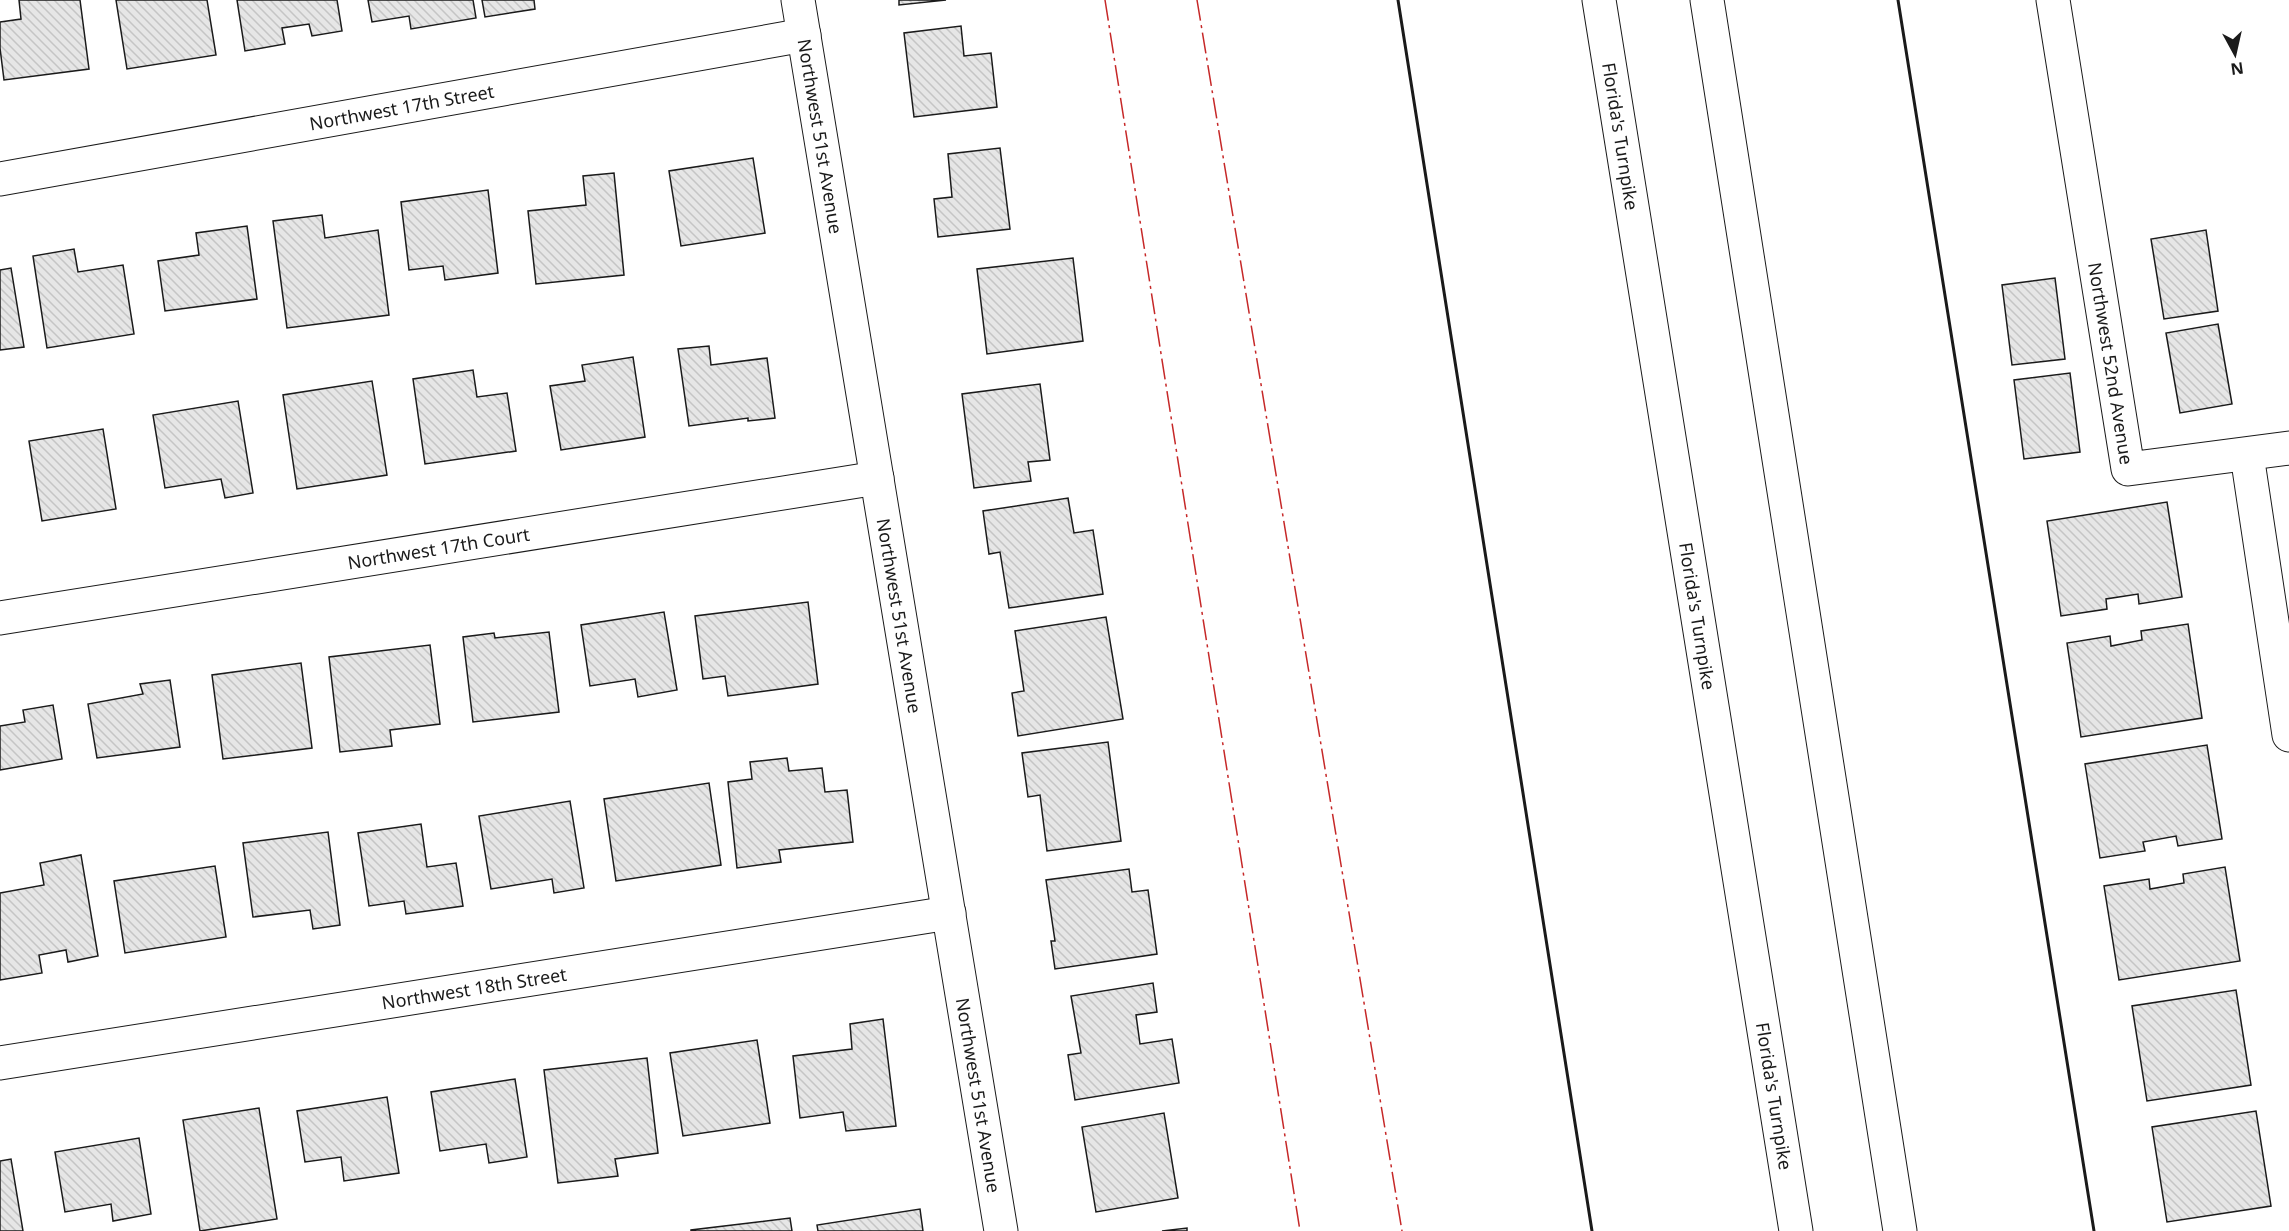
<svg xmlns="http://www.w3.org/2000/svg" width="2289" height="1231" font-family="'Noto Sans',sans-serif">
  <defs>
    <pattern id="building-back-hatch" width="6" height="6" patternUnits="userSpaceOnUse" patternTransform="scale(1.5)"><rect width="6" height="6" fill="#e6e6e6"/><path d="M-1 5l2 2M0 0l6 6M5-1l2 2" fill="none" stroke="#c5c5c5"/></pattern>
  </defs>
  <rect width="100%" height="100%" fill="#fff"/>
  <g fill="url(#building-back-hatch)" stroke="#1a1a1a" stroke-width="1.5">
    <path d="M19,0h61l9,69 -85,11 -4,-32v-26l21,-3z"/>
    <path d="M116,0h91l9,55 -89,14z"/>
    <path d="M237,0h100l5,31 -30,5 -3,-12 -27,4 3,16 -40,7z"/>
    <path d="M368,0h105l3,18 -65,11 -2,-13 -37,6z"/>
    <path d="M482,0h52l1,9 -50,8z"/>
    <path d="M899,0h47l-47,5z"/>
    <path d="M961,26l3,30 27,-3 6,54 -83,10 -10,-84z"/>
    <path d="M1000,148l10,81 -72,8 -4,-38 18,-2 -4,-43z"/>
    <path d="M753,158l12,75 -84,13 -12,-75z"/>
    <path d="M614,173l10,102 -88,9 -8,-73 58,-6 -3,-29z"/>
    <path d="M488,190l10,83 -53,7 -2,-14 -34,4 -8,-68z"/>
    <path d="M322,215l3,23 53,-8 11,85 -102,13 -14,-107z"/>
    <path d="M247,226l10,73 -92,12 -7,-50 41,-6 -3,-22z"/>
    <path d="M2206,230l12,81 -54,8 -13,-80z"/>
    <path d="M74,249l4,23 45,-7 11,69 -87,14 -14,-92z"/>
    <path d="M1073,258l10,83 -96,13 -10,-85z"/>
    <path d="M11,268l13,79 -24,3v-80z"/>
    <path d="M2055,278l10,81 -53,6 -10,-80z"/>
    <path d="M2218,324l14,80 -52,9 -14,-80z"/>
    <path d="M709,346l2,19 56,-7 8,60 -27,3v-3l-59,8 -11,-77z"/>
    <path d="M633,357l12,80 -84,13 -11,-64 35,-5 -3,-16z"/>
    <path d="M473,370l4,27 30,-4 9,58 -91,13 -12,-85z"/>
    <path d="M2070,373l10,79 -56,7 -10,-79z"/>
    <path d="M372,381l15,94 -90,14 -14,-94z"/>
    <path d="M1040,384l10,76 -22,2 3,19 -57,7 -12,-94z"/>
    <path d="M238,401l15,92 -28,5 -4,-19 -56,9 -12,-73z"/>
    <path d="M103,429l13,80 -74,12 -13,-80z"/>
    <path d="M1068,498l6,35 19,-3 10,64 -94,14 -9,-56 -11,2 -6,-43z"/>
    <path d="M2167,502l15,95 -43,7 -1,-10 -32,5 1,10 -46,7 -14,-95z"/>
    <path d="M808,602l10,82 -90,12 -3,-20 -22,3 -8,-63z"/>
    <path d="M664,612l13,78 -39,7 -3,-18 -45,7 -9,-61z"/>
    <path d="M1106,617l17,102 -105,17 -6,-43 12,-2 -9,-60z"/>
    <path d="M2188,624l14,94 -121,19 -14,-94 43,-7 1,10 31,-6 -1,-9z"/>
    <path d="M549,632l10,80 -86,10 -10,-85 31,-4 1,5z"/>
    <path d="M430,645l10,79 -50,6 2,16 -52,6 -11,-95z"/>
    <path d="M301,663l11,85 -89,11 -11,-84z"/>
    <path d="M170,680l10,67 -83,11 -9,-54 55,-10 -3,-10z"/>
    <path d="M53,705l9,54 -62,11v-44l25,-4 -2,-12z"/>
    <path d="M1108,742l13,99 -74,10 -7,-56 -12,2 -6,-44z"/>
    <path d="M2207,745l15,94 -44,7 -2,-10 -33,6 2,9 -45,7 -15,-94z"/>
    <path d="M787,758l2,13 33,-3 3,24 22,-2 6,52 -74,8 2,12 -44,6 -9,-86 24,-3 -2,-17z"/>
    <path d="M709,783l12,82 -105,16 -12,-82z"/>
    <path d="M570,801l14,87 -30,5 -2,-14 -61,10 -12,-73z"/>
    <path d="M421,824l6,43 29,-4 7,43 -57,8 -2,-13 -35,5 -11,-73z"/>
    <path d="M328,832l12,93 -27,4 -3,-19 -57,7 -10,-74z"/>
    <path d="M81,855l17,101 -30,6 -2,-12 -27,5 3,18 -42,7v-87l44,-8 -4,-22z"/>
    <path d="M215,866l11,71 -101,16 -11,-72z"/>
    <path d="M2225,867l15,94 -121,19 -15,-94 45,-7 1,10 34,-6 -1,-9z"/>
    <path d="M1129,869l3,23 16,-2 9,64 -102,15 -4,-28h4l-9,-61z"/>
    <path d="M1153,983l4,29 -21,3 4,29 32,-5 7,44 -104,17 -7,-45 13,-2 -10,-57z"/>
    <path d="M2236,990l15,95 -104,16 -15,-95z"/>
    <path d="M883,1019l13,107 -50,5 -3,-19 -43,6 -7,-62 59,-7 -2,-25z"/>
    <path d="M757,1040l13,83 -87,13 -13,-83z"/>
    <path d="M647,1058l11,95 -43,6 3,17 -60,7 -14,-113z"/>
    <path d="M515,1079l12,78 -38,6 -3,-19 -46,7 -9,-59z"/>
    <path d="M387,1097l12,76 -55,8 -3,-24 -36,5 -8,-51z"/>
    <path d="M259,1108l18,111 -77,12 -17,-111z"/>
    <path d="M2256,1111l15,95 -104,16 -15,-95z"/>
    <path d="M1164,1113l14,85 -82,14 -14,-85z"/>
    <path d="M139,1138l12,76 -38,7 -2,-17 -46,8 -10,-60z"/>
    <path d="M11,1159l12,72h-23v-70z"/>
    <path d="M920,1209l3,22h-105l-1,-6z"/>
    <path d="M790,1218l2,13h-101v-1z"/>
    <path d="M1187,1228v3h-25z"/>
  </g>
  <g fill="none" stroke-linecap="round" stroke-linejoin="round">
    <g stroke="#1a1a1a" stroke-width="35">
      <g id="minor">
        <path id="s1" d="M798,0l203,1231"/>
        <path id="s2" d="M2053,0l75,469 161,-21"/>
        <path id="s3" d="M0,179l804,-144"/>
        <path d="M2247,455l42,280"/>
        <path id="s4" d="M0,618l877,-140"/>
        <path id="s5" d="M0,1063l949,-150"/>
      </g>
    </g>
    <g stroke="#1a1a1a" stroke-width="35">
      <g id="highway">
        <path id="s6" d="M1599,0l197,1231"/>
        <path d="M1707,0l193,1231"/>
      </g>
    </g>
    <use href="#minor" stroke="#fff" stroke-width="33"/>
    <use href="#highway" stroke="#fff" stroke-width="33"/>
    <g stroke="#1a1a1a" stroke-width="3">
      <path d="M1398,0l194,1231"/>
      <path d="M1898,0l196,1231"/>
    </g>
    <g stroke="#c62828" stroke-width="1.5" stroke-dasharray="21 4.5 3 4.5" stroke-linecap="butt">
      <path d="M1105,0l195,1231"/>
      <path d="M1197,0l205,1231"/>
    </g>
  </g>
  <g text-anchor="middle" dominant-baseline="central" stroke-width="4.5" stroke-linejoin="round" paint-order="stroke">
    <g font-size="18" fill="#1a1a1a" stroke="#fff">
      <text stroke="none"><textPath href="#s3" startOffset="408">Northwest 17th Street</textPath></text>
      <text stroke="none"><textPath href="#s1" startOffset="138">Northwest 51st Avenue</textPath></text>
      <text stroke="none"><textPath href="#s6" startOffset="138">Florida's Turnpike</textPath></text>
      <text stroke="none"><textPath href="#s2" startOffset="368">Northwest 52nd Avenue</textPath></text>
      <text stroke="none"><textPath href="#s4" startOffset="444">Northwest 17th Court</textPath></text>
      <text stroke="none"><textPath href="#s1" startOffset="624">Northwest 51st Avenue</textPath></text>
      <text stroke="none"><textPath href="#s6" startOffset="624">Florida's Turnpike</textPath></text>
      <text stroke="none"><textPath href="#s5" startOffset="480">Northwest 18th Street</textPath></text>
      <text stroke="none"><textPath href="#s1" startOffset="1110">Northwest 51st Avenue</textPath></text>
      <text stroke="none"><textPath href="#s6" startOffset="1110">Florida's Turnpike</textPath></text>
    </g>
  </g>
  <g transform="translate(2235 54) rotate(172)" stroke="#ffffff" stroke-width="4.5" paint-order="stroke">
  <path d="M0-4.5L10 22L0 15L-10 22Z" fill="#1a1a1a"/>
  <text y="-9" font-size="16" font-weight="bold" text-anchor="middle" fill="#1a1a1a">N</text>
  </g>
</svg>
